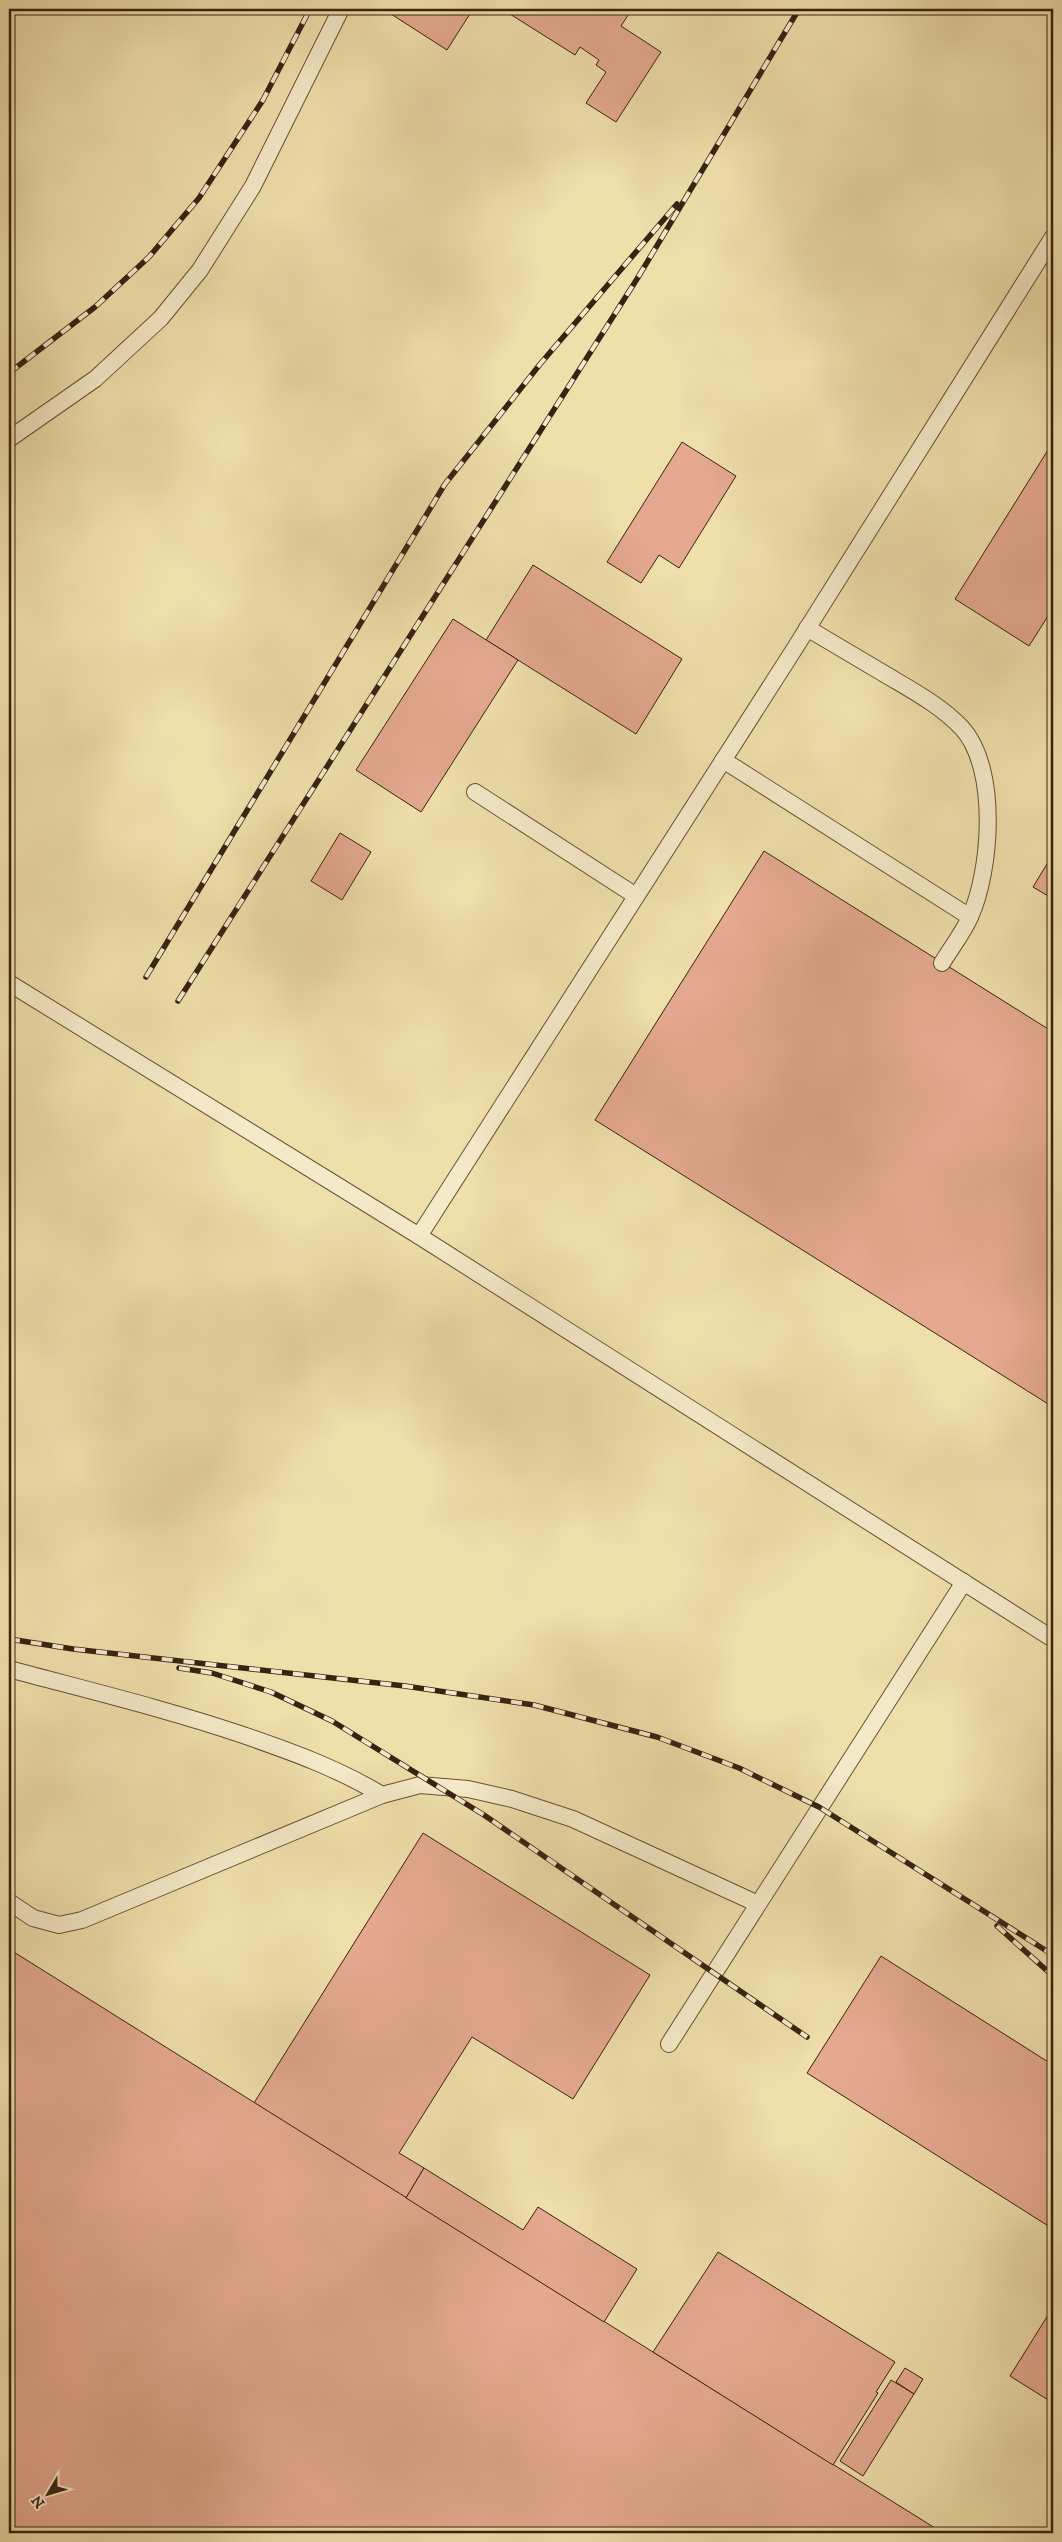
<svg xmlns="http://www.w3.org/2000/svg" width="1062" height="2542" font-family="'IM FELL DW Pica',serif">
  <rect width="100%" height="100%" fill="#efdfab"/>
  <filter id="stains"><feTurbulence type="fractalNoise" baseFrequency=".004" numOctaves="4"/><feColorMatrix values="0 0 0 0 .2 0 0 0 0 .09 0 0 0 0 .02 0 0 0 .5 -.17"/></filter>
  <radialGradient id="worn" r=".72"><stop offset=".6" stop-color="#630" stop-opacity="0"/><stop offset="1" stop-color="#630" stop-opacity=".3"/></radialGradient>
  <g fill="#e4a990" stroke="#3a2112">
    <path d="M394,9h79l-26,41 -56,-36z"/>
    <path d="M502,9h130l-11,17 40,26 -45,70 -30,-19 20,-31 -10,-7 3,-5 -19,-13 -5,8z"/>
    <path d="M682,442l54,34 -57,92 -20,-13 -18,28 -34,-21z"/>
    <path d="M1053,442v166l-24,38 -74,-47z"/>
    <path d="M533,565l149,94 -46,75 -150,-94z"/>
    <path d="M453,619l65,41 -97,152 -65,-42z"/>
    <path d="M340,833l31,19 -29,48 -31,-19z"/>
    <path d="M764,851l289,181v375l-458,-287z"/>
    <path d="M1053,854v45l-20,-12z"/>
    <path d="M423,1833l227,142 -77,124 -101,-62 -73,116 25,15 -18,30 -152,-95z"/>
    <path d="M9,1949l644,403 290,181h-934z"/>
    <path d="M881,1956l172,109v164l-246,-156z"/>
    <path d="M424,2168l99,62 15,-23 99,62 -33,53 -198,-124z"/>
    <path d="M718,2252l177,110 -19,30 2,1 -45,72 -180,-113z"/>
    <path d="M1053,2307v96l-43,-27z"/>
    <path d="M905,2368l18,11 -9,15 -18,-12z"/>
    <path d="M891,2380l23,14 -51,82 -23,-15z"/>
  </g>
  <g fill="none" stroke-linecap="round" stroke-linejoin="round">
    <g stroke="#675038" stroke-width="18">
      <g id="lane">
        <path d="M9,439l86,-60 66,-61 39,-48 53,-84 88,-177"/>
        <path d="M807,628c27,16 54,32 81,48 27,16 53,30 74,52 37,41 29,143 8,189 -7,16 -19,31 -28,46"/>
        <path d="M723,760l247,157"/>
        <path d="M475,792l161,104"/>
        <path d="M9,983l410,253 634,403"/>
        <path d="M419,1236l376,-588 258,-411"/>
        <path d="M9,1669c78,21 157,40 234,66 49,17 94,33 139,60"/>
        <path d="M9,1902l24,16 26,7 23,-5 300,-125 38,-10 48,4 44,10 61,20 185,85"/>
        <path d="M669,2044l295,-462"/>
      </g>
    </g>
    <use href="#lane" stroke="#f5eac8" stroke-width="16"/>
    <g stroke="#3a2112" stroke-width="5.5">
      <g id="rail">
        <path d="M9,373l86,-66 54,-50 50,-59 64,-98 47,-91"/>
        <path d="M146,977l299,-493 96,-121 136,-159"/>
        <path d="M178,1001l459,-722 162,-270"/>
        <path d="M9,1639l64,10 332,37 129,19 123,32 82,31 80,39 234,148"/>
        <path d="M179,1668l33,5 59,19 61,29 152,94 323,222"/>
        <path d="M9,1849l3,1"/>
        <path d="M997,1926l56,50"/>
      </g>
    </g>
    <use href="#rail" stroke="#f5eac8" stroke-width="4" stroke-dasharray="11" stroke-linecap="butt"/>
  </g>
  <rect width="1062" height="2542" fill="none" stroke="#efdfab" stroke-width="30"/>
  <rect x="10" y="10" width="1042" height="2522" fill="none" stroke="#3a2112" stroke-width="2.5"/>
  <rect x="15" y="15" width="1032" height="2512" fill="none" stroke="#3a2112"/>
  <g transform="translate(48 2494) rotate(232)" stroke="#f5eac8" stroke-width="4" paint-order="stroke">
  <path d="M0-4L9 19L0 12L-9 19Z" fill="#3a2112"/>
  <text y="-8" font-size="14" font-weight="bold" text-anchor="middle" fill="#3a2112">N</text>
  </g>
  <rect width="100%" height="100%" filter="url(#stains)"/>
  <rect width="100%" height="100%" fill="url(#worn)"/>
</svg>
